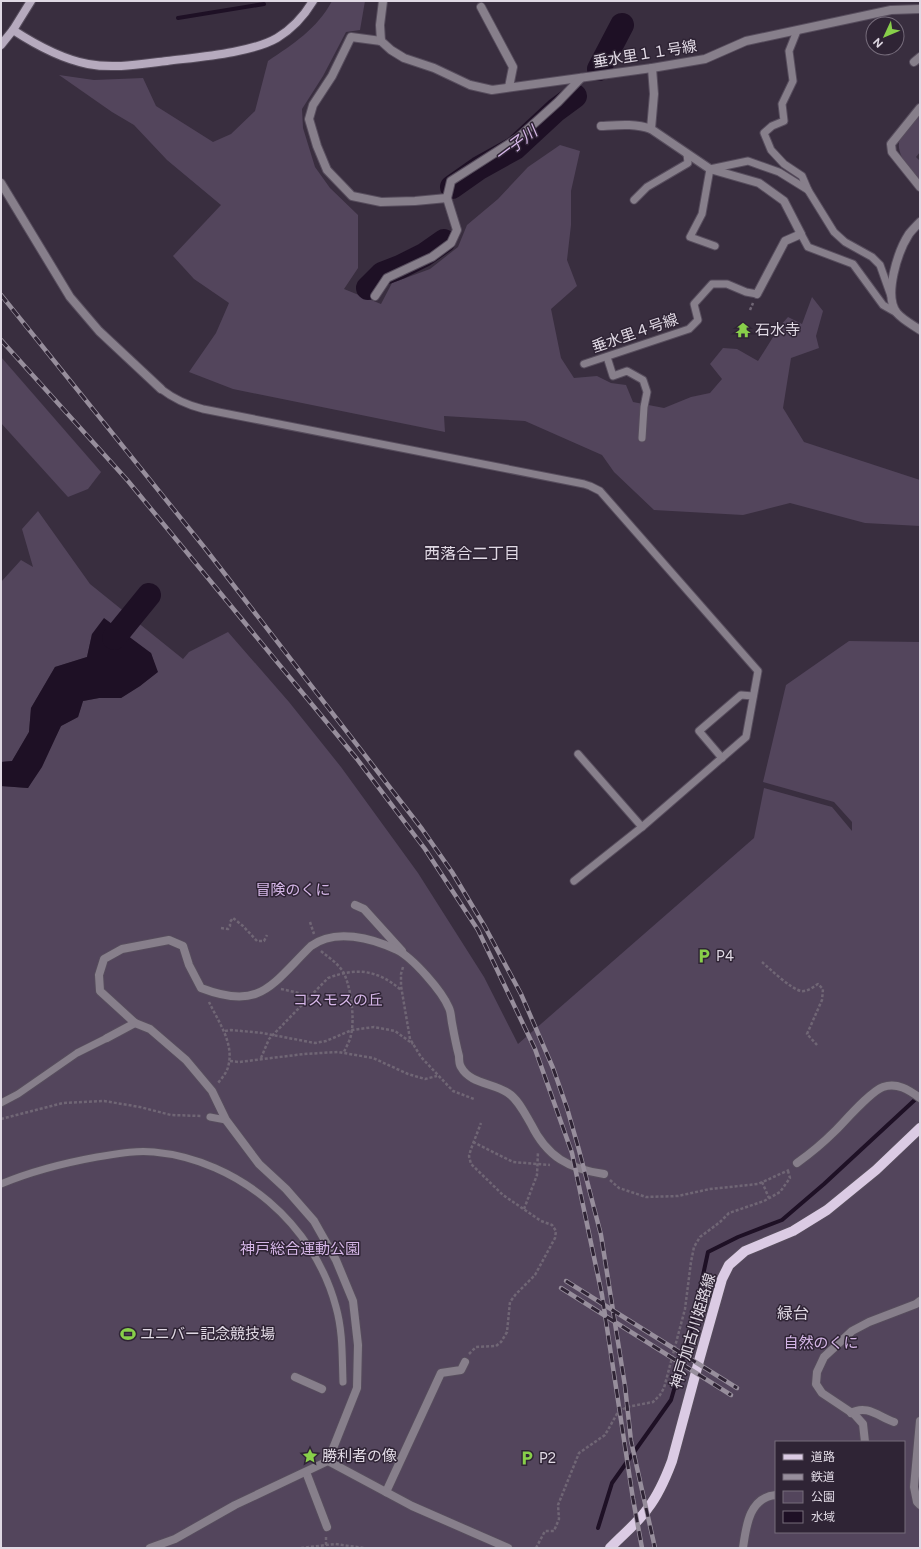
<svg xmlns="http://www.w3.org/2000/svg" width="921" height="1549" font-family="Figtree,'Noto Sans JP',sans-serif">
  <rect width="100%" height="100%" fill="#392e3f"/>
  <g fill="#53455c" fill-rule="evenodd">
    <path d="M332,1h33l-5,29 -14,2 -23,44 -21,33 1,19 12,39 15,21 28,27v53l-14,21 37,15 11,-21 38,-14 28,-22 9,-22 31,-26 30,-32 32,-22 20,6 -9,40v34l-4,35 10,26 -26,23 10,49 13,20 23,-2 14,7 15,2 7,17 31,6 27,-11 19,-4 12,-14 -12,-15 13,-16 14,1 21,12 22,-35 8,-9 14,7 10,-27 11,14 -7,25 3,12 -28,10 -8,50 21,34 116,38v46l-55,-3 -75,-20 -47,12 -89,-5 -40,-38 -12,-17 -77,-34 -81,-5 1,16 -212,-43 -44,-17 27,-39 13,-30 -35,-24 -21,-23 48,-51 -54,-45 -33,-35 -22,-13 -53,-37 35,5 49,-2 13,28 57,36 18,-8 24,-23 13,-50c25,-17 49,-32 64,-60z"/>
    <path d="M920,103v49l-4,5 4,4v23c-7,-10 -23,-28 -21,-41 1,-5 6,-10 8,-16 3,-10 5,-17 13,-24z"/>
    <path d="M1,357l100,115 -13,17 -20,8 -67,-74z"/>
    <path d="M38,511l52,73 93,75 6,-7 39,-20 61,70 52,65 77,106 66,104 34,67 236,-206 10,-50 68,19 20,24v-9l-18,-20 -71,-20 23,-97 63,-44 71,1v906h-919v-762l27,2 33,-62 17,-9 5,-16 16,-3h22l19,-12 17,-14 -6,-19 -59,-19 -5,23 -32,10 -24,41 -2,24 -17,29 -11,1v-180l20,-22 12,7 -11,-38zM776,1442h128v90h-128z"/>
  </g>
  <path fill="#1e1025" d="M104,618l47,35 7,19 -18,14 -19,12h-22l-16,3 -5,16 -17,9 -19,41 -14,21 -27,-2v-24l11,-1 17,-29 2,-24 24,-41 32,-10 5,-23z"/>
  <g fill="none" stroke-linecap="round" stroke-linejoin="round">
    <g stroke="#1e1025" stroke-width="4">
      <path d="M178,18l86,-14"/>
      <path d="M598,1528l14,-45 59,-83 20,-69 17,-79 30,-15 44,-17 42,-36 95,-88"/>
    </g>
    <g stroke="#1e1025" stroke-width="24">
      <path d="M599,69l23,-44"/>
      <path d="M452,187l27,-19 36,-20 41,-38 19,-14"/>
      <path d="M368,288l14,-14 18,-7 24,-12 20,-14"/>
      <path d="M114,638l35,-43"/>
    </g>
    <g stroke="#574d5d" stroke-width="9">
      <g id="lane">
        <path d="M797,31l-8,20 4,30 -11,23 2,17 -12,5 -8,7 7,17 13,14 18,12 6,14"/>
        <path d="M634,200l13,-13 41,-24 -1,-9"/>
        <path d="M801,234l7,13 45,17 30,41 14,8"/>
        <path d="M715,246l-25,-9 12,-23 8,-45 38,-8 31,11 29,18 26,42 11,10 27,15 8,8 11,31"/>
        <path d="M607,357l6,19 14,-5 16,9 4,12 -3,15 -2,31"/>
        <path d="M584,364l105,-35 9,-9 -4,-16 18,-20h15l19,8 11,2"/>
        <path d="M161,389c13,10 26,16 42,20l381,75 6,2 10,5 158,180 -12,66 -104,90 -64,-73"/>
        <path d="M722,758l-23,-27 42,-36 12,1"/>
        <path d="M574,881l68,-54"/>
        <path d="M1,1103l17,-9 59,-41 30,-15"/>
        <path d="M210,1117l16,3"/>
        <path d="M1,1184c31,-13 63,-21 96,-27 19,-3 38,-7 57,-5 85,8 160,72 182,155 7,25 6,49 7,75"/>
      </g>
    </g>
    <g stroke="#574d5d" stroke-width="10">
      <g id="street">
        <path d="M481,7l32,60 -4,20"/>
        <path d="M381,41l10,9 13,8 30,10 36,17 22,5 160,-22 53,-9 41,-18 145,-31 29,-1"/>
        <path d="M381,41l-30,-4 -19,39 -19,29 -4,14 8,27 10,24 25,26 29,6 34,-1 32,-3"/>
        <path d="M381,41l-1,-16 3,-24"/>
        <path d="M914,62l6,-5"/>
        <path d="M652,68l2,26 -3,35 59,40 49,14 25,18 17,33 -16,7 -28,53"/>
        <path d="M920,108l-29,36 1,8 28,35"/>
        <path d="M601,126c17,-1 34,-3 50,3"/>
        <path d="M1,183l69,114 29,34 62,58"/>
        <path d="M920,222c-4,4 -8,8 -11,12 -11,17 -26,62 -12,79 6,7 16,12 23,17"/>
        <path d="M375,296l12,-18 45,-21 19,-14 6,-13 -10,-32 4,-17 67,-43 40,-36 23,-24"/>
        <path d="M355,905l9,4 38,42"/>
        <path d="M107,1038l28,-15"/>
        <path d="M797,1163c14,-10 26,-20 38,-32 10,-10 36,-40 48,-44 14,-5 26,3 37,11"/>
        <path d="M295,1377l27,12"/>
        <path d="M851,1413c16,-9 28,4 43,9"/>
        <path d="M920,1421l-6,66 3,15 3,3"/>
        <path d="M865,1442l-2,-18 -8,-9 -33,-22 -6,-9 1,-12 7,-15 28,-26 17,-9 47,-18 4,-3"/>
        <path d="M306,1472l21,55"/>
        <path d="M386,1492l55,-119 20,-3 4,-8"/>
        <path d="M150,1548l25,-9 60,-34 93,-44"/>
        <path d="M508,1548l-96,-42 -84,-45 29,-73 1,-43 -5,-44 -17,-41 -22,-39 -28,-32 -27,-25 -33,-44 -14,-29 -26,-31 -36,-31 -15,-6 -35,-32 -1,-16 5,-16 18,-10 47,-9 14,6 6,19 12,23c60,23 70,-3 110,-42 24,-18 61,-8 86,4 16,8 45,41 52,58 2,4 2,10 3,15 2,11 4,22 7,33 0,3 0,8 2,11 9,17 33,16 47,26 10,6 17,21 23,31 16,33 38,45 73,50"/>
        <path d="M743,1548c3,-21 6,-51 33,-53"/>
      </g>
    </g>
    <g stroke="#574d5d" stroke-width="10">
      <g id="secondary">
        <path d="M13,30c23,15 49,29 75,34 26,5 53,0 79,-3 31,-4 84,-8 110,-23 15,-9 27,-22 36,-37"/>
        <path d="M1,45l12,-15 18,-29"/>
      </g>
    </g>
    <g stroke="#574d5d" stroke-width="12">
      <path id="primary" d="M610,1548c12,-13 28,-25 38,-40 11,-14 18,-31 24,-47l28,-104 22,-78 7,-14 16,-14 48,-20 34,-21 49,-40 44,-42"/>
    </g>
    <g stroke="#706675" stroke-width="2.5" stroke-dasharray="3 2" stroke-linecap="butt">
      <path d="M750,310l3,-7"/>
      <path d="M310,922l4,12"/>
      <path d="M221,928l7,1 2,-3v-4l3,-4 10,8 14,15h7l3,-6"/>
      <path d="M321,951c7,6 15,11 21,19 9,14 13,49 9,65 -1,6 -5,12 -7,17"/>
      <path d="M762,962c8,7 29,27 39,29 6,1 12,-4 17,-7l5,5 -1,11 -15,34 10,11"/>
      <path d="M403,967l-2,7v12l9,53 11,18 32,34 21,8"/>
      <path d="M281,989l18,4 10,4"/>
      <path d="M209,1002c9,19 26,42 19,65 -1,5 -6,11 -10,16"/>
      <path d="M225,1031l6,-1 31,3 53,10 11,-2 26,-11 22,-3 21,4 18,13"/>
      <path d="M261,1058l8,-19 59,-61c29,-11 50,-8 73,12"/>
      <path d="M230,1061l9,1 65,-8 34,-2 35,6 35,16 17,5 12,-3"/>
      <path d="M1,1119l62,-16 41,-2 36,6 31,8 31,1"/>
      <path d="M473,1142l40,20 37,3"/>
      <path d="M610,1180l9,8 27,9 32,-1 32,-7 48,-5 31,-14"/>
      <path d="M762,1182l7,16"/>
      <path d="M524,1209l13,-34 1,-23"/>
      <path d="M469,1354l7,-7 20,-1 5,-4 6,-10 3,-30 6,-8 19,-19 20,-37 1,-7 -4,-6 -11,-4 -38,-26 -32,-31 -2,-8 2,-7 10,-26"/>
      <path d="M326,1545v-9"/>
      <path d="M301,1548l34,-4 29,4"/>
      <path d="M536,1548l9,-17h9l5,-12 -1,-14 21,-52 26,-18 13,-23 9,-5 26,-5 7,-7 4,-7 21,-79 6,-47 3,-15 6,-10 20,-15 9,-9 35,-12 16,-9 10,-14 -2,-7"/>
    </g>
    <use href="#lane" stroke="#877f8b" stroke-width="7"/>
    <use href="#street" stroke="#877f8b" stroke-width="8"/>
    <use href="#secondary" stroke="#b6aabe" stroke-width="8"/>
    <use href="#primary" stroke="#dbcbe4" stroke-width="10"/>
    <g stroke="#978e9c" stroke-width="4.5">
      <g id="rail">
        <path d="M1,295l203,252 218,282 30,43 33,55 36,67 32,74 14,40 12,42 22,85 24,151 6,55 24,107"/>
        <path d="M1,340l127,141 229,278 68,90 53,81 57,119 37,104 30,142 31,204 9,49"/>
        <path d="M566,1281l171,107"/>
        <path d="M561,1288l170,107"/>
      </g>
    </g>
    <use href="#rail" stroke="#2f2435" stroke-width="3" stroke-dasharray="9" stroke-linecap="butt"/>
  </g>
  <defs>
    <g id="temple-bare" transform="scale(1.2)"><path d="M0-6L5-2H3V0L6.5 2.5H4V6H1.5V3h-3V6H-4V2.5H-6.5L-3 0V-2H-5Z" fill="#88cf4a" stroke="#2f2435" stroke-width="2.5" paint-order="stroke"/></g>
    <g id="parking-bare" transform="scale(1.2)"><path d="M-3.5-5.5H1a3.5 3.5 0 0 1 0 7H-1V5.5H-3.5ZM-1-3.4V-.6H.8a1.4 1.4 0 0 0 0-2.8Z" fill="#88cf4a" stroke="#2f2435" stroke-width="2.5" paint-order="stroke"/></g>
    <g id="stadium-bare" transform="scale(1.2)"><path d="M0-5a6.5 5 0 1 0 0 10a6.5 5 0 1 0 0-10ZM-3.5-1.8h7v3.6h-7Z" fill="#88cf4a" stroke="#2f2435" stroke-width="2.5" paint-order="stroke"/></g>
    <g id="sight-bare" transform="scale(1.2)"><path d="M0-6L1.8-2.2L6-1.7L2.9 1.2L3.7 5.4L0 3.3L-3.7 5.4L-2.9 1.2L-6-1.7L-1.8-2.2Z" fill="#88cf4a" stroke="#2f2435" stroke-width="2.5" paint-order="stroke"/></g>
  </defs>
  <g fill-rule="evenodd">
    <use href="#temple-bare" x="743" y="330"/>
    <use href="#parking-bare" x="704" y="956"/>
    <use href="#stadium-bare" x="128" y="1334"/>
    <use href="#sight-bare" x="310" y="1456"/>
    <use href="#parking-bare" x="527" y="1458"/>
  </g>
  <g text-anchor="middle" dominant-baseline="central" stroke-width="3" stroke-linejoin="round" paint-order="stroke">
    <g font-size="15" fill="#e0d9e4" stroke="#2f2435">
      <text transform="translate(645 54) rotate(-9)">垂水里１１号線</text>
      <text transform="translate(635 333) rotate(-19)">垂水里４号線</text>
      <text transform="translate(693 1331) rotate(-73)">神戸加古川姫路線</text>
    </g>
    <g font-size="15" fill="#e0d9e4" stroke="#2f2435" text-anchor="start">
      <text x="755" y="330">石水寺</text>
      <text x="716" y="956">P4</text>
      <text x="140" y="1334">ユニバー記念競技場</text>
      <text x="322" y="1456">勝利者の像</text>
      <text x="539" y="1458">P2</text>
    </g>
    <g font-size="15" fill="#d5b6e7" stroke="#2f2435">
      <text x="293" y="890">冒険のくに</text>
      <text x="338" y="1000">コスモスの丘</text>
      <text x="300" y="1249">神戸総合運動公園</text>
      <text x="821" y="1343">自然のくに</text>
    </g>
    <g font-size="16" font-style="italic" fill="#d6b7e8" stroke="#2f2435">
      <text transform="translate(516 144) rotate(-37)">一子川</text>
    </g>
    <g font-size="16" fill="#e0d9e4" stroke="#2f2435">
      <text x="472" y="553">西落合二丁目</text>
      <text x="793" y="1313">緑台</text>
    </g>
  </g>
  <rect width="921" height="1549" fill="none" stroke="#e0d9e4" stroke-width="4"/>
  <rect x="775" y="1441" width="130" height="92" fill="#2f2435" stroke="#766c7b"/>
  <rect x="783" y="1454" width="20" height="6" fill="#dbcbe4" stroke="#766c7b"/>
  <text x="811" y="1461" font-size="12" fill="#e0d9e4">道路</text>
  <rect x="783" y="1474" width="20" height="6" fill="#978e9c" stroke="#766c7b"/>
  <text x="811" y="1481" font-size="12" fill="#e0d9e4">鉄道</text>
  <rect x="783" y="1491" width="20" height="12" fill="#53455c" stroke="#766c7b"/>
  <text x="811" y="1501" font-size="12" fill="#e0d9e4">公園</text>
  <rect x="783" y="1511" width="20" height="12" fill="#1e1025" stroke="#766c7b"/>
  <text x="811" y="1521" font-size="12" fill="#e0d9e4">水域</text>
  <g transform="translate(885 36) rotate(226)"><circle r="19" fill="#2f2435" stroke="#766c7b"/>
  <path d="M0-3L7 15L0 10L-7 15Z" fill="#88cf4a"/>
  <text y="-6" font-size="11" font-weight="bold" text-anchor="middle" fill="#e0d9e4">N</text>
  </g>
</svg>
